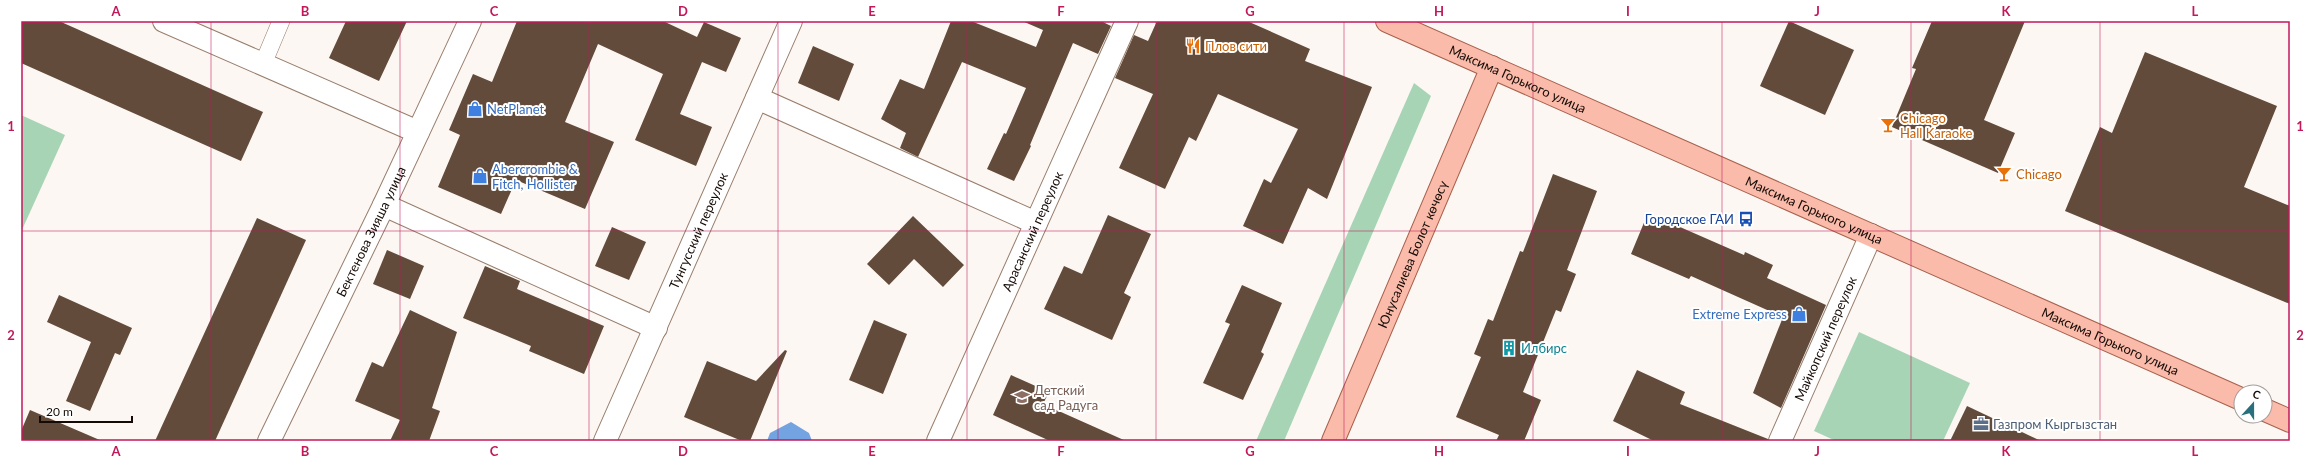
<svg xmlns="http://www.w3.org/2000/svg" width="2311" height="462" font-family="Lato,sans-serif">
  <rect width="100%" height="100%" fill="#fdf7f3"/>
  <g fill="#a7d4b4">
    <path d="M1414,83l17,13 -147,345h-28z"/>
    <path d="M21,115l44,20 -44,97z"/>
    <path d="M1859,332l111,51 -27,58h-107l-22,-10z"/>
  </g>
  <path fill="#74a3e1" d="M791,422l18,11 3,8h-45l3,-8z"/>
  <g fill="#624b3a">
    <path d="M21,21h38l204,91 -22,49 -220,-98z"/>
    <path d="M346,21h61l-28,60 -50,-23z"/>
    <path d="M517,21h146l34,16 7,-15 37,16 -15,34 -24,-10 -22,52 32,13 -16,39 -61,-26 28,-66 -65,-30 -33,78 49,20 -29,67 -69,-29 -15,34 -63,-27 22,-52 -11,-5 24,-56 19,8z"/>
    <path d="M951,21h20l65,26 7,-17 -21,-9h79l10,5 -13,28 -25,-11 -43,102 1,1 -17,35 -27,-12 17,-36 2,1 20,-46 -64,-26 -44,95 -18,-9 6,-15 -25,-14 19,-40 24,10z"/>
    <path d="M1157,21h90l63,28 -5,12 67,26 -45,112 -19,-11 -25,56 -40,-18 21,-47 7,4 27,-54 -80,-35 -22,47 -7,-4 -24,52 -46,-21 34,-74 -38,-16 19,-43 14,6z"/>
    <path d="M1789,21l65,29 -29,65 -65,-29z"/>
    <path d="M1932,21h93l-41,99 31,13 -17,40 -106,-46 24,-58 -4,-1z"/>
    <path d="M813,46l41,18 -15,37 -41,-18z"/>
    <path d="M2145,52l132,54 -33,81 46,19v98l-225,-93 35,-84 12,6z"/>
    <path d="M1553,174l44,17 -30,79 9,4 -15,38 -5,-2 -33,82 18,8 -17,41h-28l3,-6 -43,-18 25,-60 -7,-3 14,-35 5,2 27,-70 3,1z"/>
    <path d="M1648,213l96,42 1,-3 28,13 -6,13 59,27 -45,103 -28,-15 30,-76 -92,-41 -2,3 -58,-25z"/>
    <path d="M1108,215l43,19 -27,59 7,4 -19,43 -68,-31 20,-43 18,8z"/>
    <path d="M913,216l51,49 -21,22 -29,-28 -25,26 -22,-21z"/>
    <path d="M257,218l49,22 -91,201h-60z"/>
    <path d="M612,227l34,15 -17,38 -34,-14z"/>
    <path d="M387,250l37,16 -14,33 -37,-15z"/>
    <path d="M485,266l35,15 -3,8 87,37 -20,48 -55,-23 2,-5 -68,-28z"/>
    <path d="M1242,285l40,18 -21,49 3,2 -21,46 -40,-17 27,-59 -5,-2z"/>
    <path d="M59,295l73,33 -12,27 -5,-2 -25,58 -24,-10 25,-59 -44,-20z"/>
    <path d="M410,310l47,22 -25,76 8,3 -11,30h-39l10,-21 -45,-19 17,-39 11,5z"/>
    <path d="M874,320l33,14 -24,60 -34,-14z"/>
    <path d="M785,350l2,1 -37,90h-8l-58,-24 23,-56 49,20z"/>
    <path d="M1637,370l48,22 -5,12 88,35v2h-114l-41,-20z"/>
    <path d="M1011,375l38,17 -6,12 83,37h-76l-57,-26z"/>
    <path d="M1967,406l74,35h-91z"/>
    <path d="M30,410l72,31h-81v-10z"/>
  </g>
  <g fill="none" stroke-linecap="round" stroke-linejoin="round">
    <g stroke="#987e6c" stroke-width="18">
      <path id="lane" d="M263,64l18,-43"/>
    </g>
    <g stroke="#987e6c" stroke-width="24">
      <g id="street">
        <path d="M164,21l254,111"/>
        <path d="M757,98l279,125"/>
        <path d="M384,205l272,123"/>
        <path id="s1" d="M269,441l115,-236 86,-184"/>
        <path id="s2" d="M605,441l186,-420"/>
        <path id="s3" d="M938,441l189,-420"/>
        <path id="s4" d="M1780,441l91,-206"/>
      </g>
    </g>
    <g stroke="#a7604c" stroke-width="24">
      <g id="primary">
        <path id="s5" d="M1387,21l854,378"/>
        <path d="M2265,410l25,11"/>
        <path id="s6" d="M1333,441l159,-374"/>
      </g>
    </g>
    <use href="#lane" stroke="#fff" stroke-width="17"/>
    <use href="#street" stroke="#fff" stroke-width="22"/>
    <use href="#primary" stroke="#fabbaa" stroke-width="22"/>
  </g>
  <path fill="none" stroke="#c2185b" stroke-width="1" stroke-opacity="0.55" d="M211,21v420M400,21v420M589,21v420M778,21v420M967,21v420M1156,21v420M1344,21v420M1533,21v420M1722,21v420M1911,21v420M2100,21v420M21,231h2269"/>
  <defs>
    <g id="restaurant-bare" transform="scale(1.2)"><path d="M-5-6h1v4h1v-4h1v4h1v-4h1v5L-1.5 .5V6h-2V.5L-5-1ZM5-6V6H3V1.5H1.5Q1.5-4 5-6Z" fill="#e8710a" stroke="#fff" stroke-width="2.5" paint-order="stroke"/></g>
    <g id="shop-bare" transform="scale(1.2)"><path d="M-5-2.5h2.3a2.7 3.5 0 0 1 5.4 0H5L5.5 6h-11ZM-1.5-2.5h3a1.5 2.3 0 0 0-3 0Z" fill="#3f7fe0" stroke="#fff" stroke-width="2.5" paint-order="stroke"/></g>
    <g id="bar-bare" transform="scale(1.2)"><path d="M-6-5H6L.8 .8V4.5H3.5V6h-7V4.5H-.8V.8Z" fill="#e8710a" stroke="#fff" stroke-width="2.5" paint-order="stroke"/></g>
    <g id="bus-bare" transform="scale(1.2)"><path d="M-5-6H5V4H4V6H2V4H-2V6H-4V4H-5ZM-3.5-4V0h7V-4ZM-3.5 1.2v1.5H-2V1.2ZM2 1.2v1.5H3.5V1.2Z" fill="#1a4fb4" stroke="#fff" stroke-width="2.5" paint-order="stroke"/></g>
    <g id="building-bare" transform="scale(1.2)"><path d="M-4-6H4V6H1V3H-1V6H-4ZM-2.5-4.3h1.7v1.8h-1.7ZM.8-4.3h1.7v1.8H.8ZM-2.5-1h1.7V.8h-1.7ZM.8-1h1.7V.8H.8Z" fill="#0f9aa8" stroke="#fff" stroke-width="2.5" paint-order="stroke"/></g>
    <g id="school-bare" transform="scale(1.2)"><path d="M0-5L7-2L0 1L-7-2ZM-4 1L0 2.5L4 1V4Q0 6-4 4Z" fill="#8d6e63" stroke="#fff" stroke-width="2.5" paint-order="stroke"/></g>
    <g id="office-bare" transform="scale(1.2)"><path d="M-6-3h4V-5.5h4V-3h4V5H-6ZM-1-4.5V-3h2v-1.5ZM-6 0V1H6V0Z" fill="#5c6f8a" stroke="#fff" stroke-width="2.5" paint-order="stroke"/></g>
  </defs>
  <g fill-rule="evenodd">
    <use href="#restaurant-bare" x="1193" y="46"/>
    <use href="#shop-bare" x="475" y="109"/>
    <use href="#bar-bare" x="1888" y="125"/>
    <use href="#bar-bare" x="2004" y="174"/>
    <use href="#shop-bare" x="480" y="176"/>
    <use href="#bus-bare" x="1746" y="219"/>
    <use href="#shop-bare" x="1799" y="314"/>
    <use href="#building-bare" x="1509" y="348"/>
    <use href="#school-bare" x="1022" y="397"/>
    <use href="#office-bare" x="1981" y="424"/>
  </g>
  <g text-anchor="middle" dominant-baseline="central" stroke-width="4" stroke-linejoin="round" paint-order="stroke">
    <g font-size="13" fill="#c56008" stroke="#fff" text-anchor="start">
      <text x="1205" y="46">Плов сити</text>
      <text x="1900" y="118">Chicago<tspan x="1900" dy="15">Hall Karaoke</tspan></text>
      <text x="2016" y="174">Chicago</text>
    </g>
    <g font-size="13" fill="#150b06" stroke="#fff">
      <text stroke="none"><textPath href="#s5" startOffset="143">Максима Горького улица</textPath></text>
      <text stroke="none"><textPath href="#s5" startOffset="467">Максима Горького улица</textPath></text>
      <text stroke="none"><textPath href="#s1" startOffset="233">Бектенова Зияша улица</textPath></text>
      <text stroke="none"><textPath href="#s2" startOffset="230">Тунгусский переулок</textPath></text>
      <text stroke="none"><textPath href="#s3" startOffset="230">Арасанский переулок</textPath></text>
      <text stroke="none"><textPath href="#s6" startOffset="203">Юнусалиева Болот көчөсү</textPath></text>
      <text stroke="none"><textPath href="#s4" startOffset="112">Майкопский переулок</textPath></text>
      <text stroke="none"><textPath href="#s5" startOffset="791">Максима Горького улица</textPath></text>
    </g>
    <g font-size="13" fill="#366cbe" stroke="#fff" text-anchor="start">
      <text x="487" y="109">NetPlanet</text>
      <text x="492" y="169">Abercrombie &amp;<tspan x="492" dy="15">Fitch, Hollister</tspan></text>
      <text x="1787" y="314" text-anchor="end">Extreme Express</text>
    </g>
    <g font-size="13" fill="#164399" stroke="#fff" text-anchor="end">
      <text x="1734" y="219">Городское ГАИ</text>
    </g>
    <g font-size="13" fill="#0d838f" stroke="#fff" text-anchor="start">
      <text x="1521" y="348">Илбирс</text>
    </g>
    <g font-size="13" fill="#785e54" stroke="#fff" text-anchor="start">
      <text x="1034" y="390">Детский<tspan x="1034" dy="15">сад Радуга</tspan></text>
    </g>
    <g font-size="13" fill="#4e5e75" stroke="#fff" text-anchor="start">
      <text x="1993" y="424">Газпром Кыргызстан</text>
    </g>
  </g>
  <rect width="2311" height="462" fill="none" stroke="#ffffff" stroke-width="44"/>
  <g transform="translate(2253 404) rotate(21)"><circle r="19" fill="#ffffff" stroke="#a19d9b"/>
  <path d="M0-3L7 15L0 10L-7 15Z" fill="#29707c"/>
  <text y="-6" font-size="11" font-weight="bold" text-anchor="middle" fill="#150b06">С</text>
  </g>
  <path d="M40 416v6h92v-6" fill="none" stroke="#150b06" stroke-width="2"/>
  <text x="46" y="416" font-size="12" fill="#150b06" stroke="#ffffff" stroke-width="3" paint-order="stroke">20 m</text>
  <rect x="22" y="22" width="2267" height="418" fill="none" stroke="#c2185b" stroke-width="1.5"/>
  <g font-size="13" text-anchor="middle" font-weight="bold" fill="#c2185b">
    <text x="116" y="16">A</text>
    <text x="305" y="16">B</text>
    <text x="494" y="16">C</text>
    <text x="683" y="16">D</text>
    <text x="872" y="16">E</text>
    <text x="1061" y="16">F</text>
    <text x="1250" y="16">G</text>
    <text x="1439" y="16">H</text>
    <text x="1628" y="16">I</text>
    <text x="1817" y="16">J</text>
    <text x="2006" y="16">K</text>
    <text x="2195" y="16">L</text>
    <text x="11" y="131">1</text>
    <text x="2300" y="131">1</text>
    <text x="11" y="340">2</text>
    <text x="2300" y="340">2</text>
    <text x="116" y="456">A</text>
    <text x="305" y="456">B</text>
    <text x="494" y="456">C</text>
    <text x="683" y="456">D</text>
    <text x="872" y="456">E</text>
    <text x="1061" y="456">F</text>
    <text x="1250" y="456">G</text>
    <text x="1439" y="456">H</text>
    <text x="1628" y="456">I</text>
    <text x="1817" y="456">J</text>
    <text x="2006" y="456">K</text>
    <text x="2195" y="456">L</text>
  </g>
</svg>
